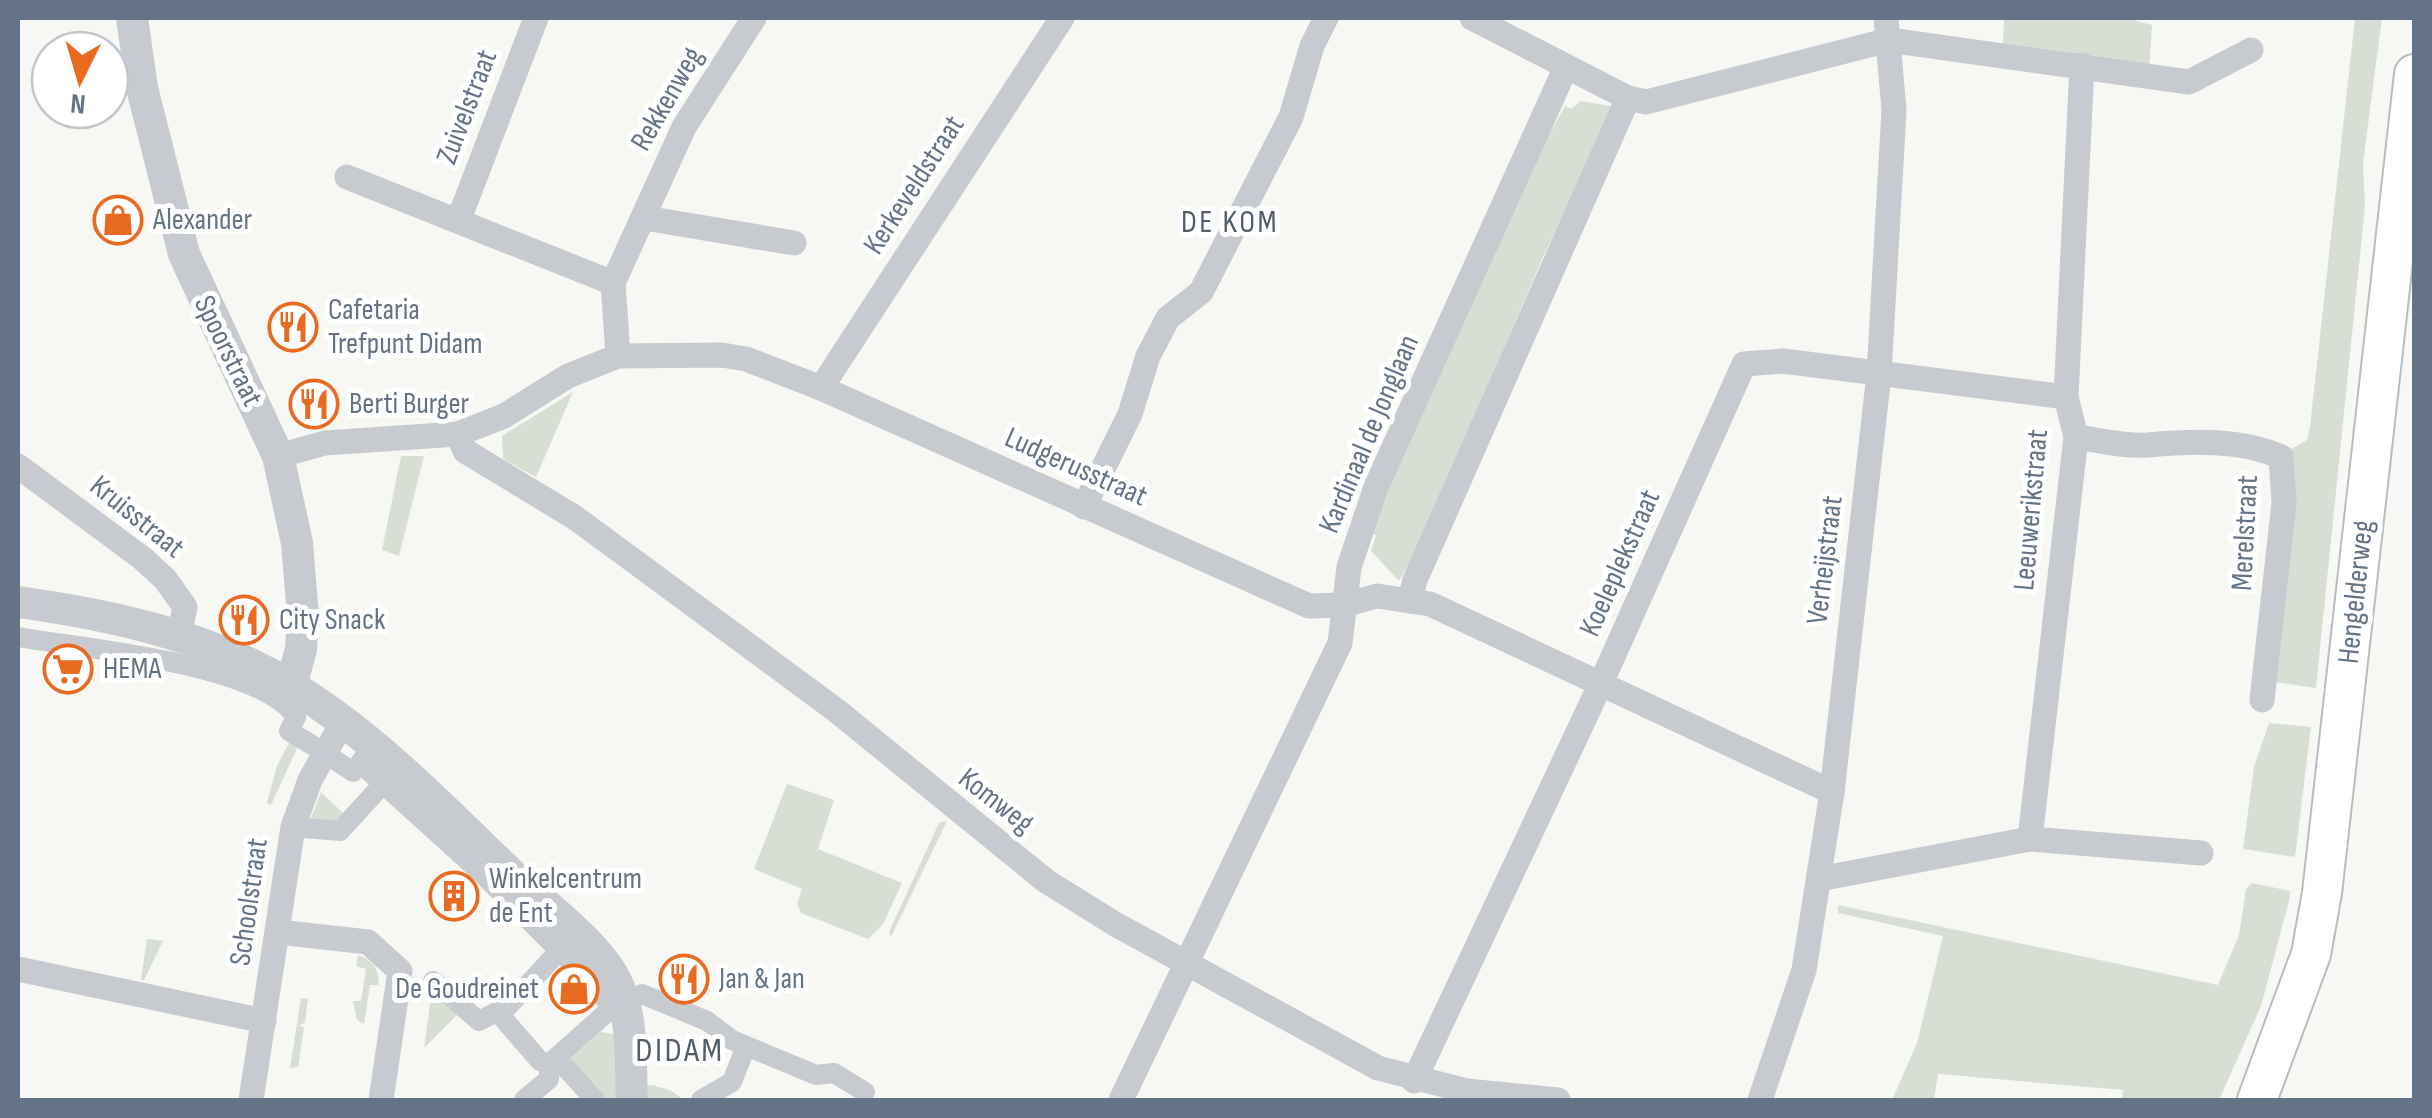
<svg xmlns="http://www.w3.org/2000/svg" width="2432" height="1118" font-family="'Sofia Sans Condensed',sans-serif">
  <rect width="100%" height="100%" fill="#f7f7f4"/>
  <g fill="#d7dfd5">
    <path d="M2004,18h121l27,7 -3,44 -146,-19z"/>
    <path d="M2355,18h27l-19,145 2,43 -49,482 -41,-6 14,-232 18,-10 3,-13z"/>
    <path d="M1581,101l29,5 1,8 -68,143 -124,289 -20,35 -28,-30 5,-16 -6,-1 9,-29 140,-316 46,-83 6,3z"/>
    <path d="M573,392l-37,85 -33,-18 -1,-23z"/>
    <path d="M401,456h23l-25,100 -17,-6z"/>
    <path d="M2269,723l42,4 -16,130 -52,-8 11,-82z"/>
    <path d="M292,737l8,5 -29,63 -4,-2 10,-37z"/>
    <path d="M787,784l47,16 -16,49 84,34 -19,41 -15,15 -67,-26 -4,-9 5,-15 -48,-20z"/>
    <path d="M321,792l23,22 -11,11 -24,-2z"/>
    <path d="M947,821l-56,116 -2,-5 50,-109z"/>
    <path d="M2252,883l38,8 -1,10 -28,105 -42,94h-97l1,-10 -185,-16 -4,26h-42l25,-57 26,-107 -105,-23v-8l380,80 21,-50 7,-46z"/>
    <path d="M147,939l16,2 -19,39h-3z"/>
    <path d="M358,955c14,5 23,15 20,30h-8l-6,39 -7,-4 -4,-19h8l5,-32 -10,-3z"/>
    <path d="M437,996l21,18 -34,34 7,-50z"/>
    <path d="M301,998l7,1 -3,23 -6,4 5,1 -6,40 -8,1z"/>
    <path d="M600,1032l14,2 5,66h-15l-36,-39z"/>
    <path d="M652,1085l18,5 14,10h-40l1,-14z"/>
  </g>
  <g fill="none" stroke-linecap="round" stroke-linejoin="round">
    <g stroke="#b9bdc2" stroke-width="42">
      <path id="secondary" d="M2257,1100l54,-146 11,-61 92,-819"/>
    </g>
    <g stroke="#c7cace" stroke-width="20">
      <path d="M18,637c67,12 241,26 278,80l-7,14 28,17"/>
      <path d="M373,745l-13,18 115,104 126,125 10,17"/>
      <path d="M332,758l21,14 7,-9"/>
      <path d="M293,827l47,4 43,-47"/>
      <path d="M433,981l46,40 17,-9 4,3 59,-64"/>
      <path d="M635,997l7,-3 65,27 25,19 84,35 18,-2 31,19"/>
      <path d="M500,1015l40,46 26,7 29,32"/>
      <path d="M524,1100l25,-21v-15l65,-58"/>
      <path d="M701,1100l31,-18 14,-36"/>
    </g>
    <g stroke="#c7cace" stroke-width="25">
      <path d="M1472,18l156,80 18,4 243,-62 300,42 62,-32"/>
      <path d="M347,177l266,106"/>
      <path d="M645,218l149,25"/>
      <path d="M459,219l77,-201"/>
      <path d="M618,356l-5,-73 71,-156 70,-109"/>
      <path d="M821,388l241,-370"/>
      <path d="M458,434l7,17 109,66 60,44 203,150 209,170 69,43 263,144 89,23 91,9"/>
      <path d="M2076,437c23,3 49,10 72,8 43,-4 93,-6 133,12l3,46 -22,197"/>
      <path d="M278,456l47,-13 133,-9 46,-18 64,-40 50,-20 104,-1 24,4 75,29 488,218 35,-1 33,-9 53,8 402,188"/>
      <path d="M18,466l124,92 23,21 20,28 -6,29"/>
      <path d="M1084,507l46,-93 18,-58 20,-38 33,-26 90,-175 21,-71 14,-28"/>
      <path d="M1410,601l5,-21 213,-482"/>
      <path d="M2030,839l171,14"/>
      <path d="M1819,879l211,-40 46,-402 -10,-40 16,-332"/>
      <path d="M278,932l90,10 32,29 -19,129"/>
      <path d="M18,969l246,52"/>
      <path d="M1414,1081l188,-400 142,-317 39,-3 283,36"/>
      <path d="M251,1100l42,-273 17,-47 32,-57"/>
      <path d="M1121,1100l219,-457 9,-76 27,-80 190,-420"/>
      <path d="M1760,1100l44,-130 28,-178 47,-418 15,-264 -8,-92"/>
    </g>
    <g stroke="#c7cace" stroke-width="32">
      <path d="M132,18l10,70 42,166 94,202 19,87 6,73 -2,33 -10,37"/>
      <path d="M18,602c94,13 191,34 273,84 83,50 150,121 219,187 31,29 87,70 106,108 18,37 14,80 16,119"/>
    </g>
    <use href="#secondary" stroke="#fff" stroke-width="38"/>
  </g>
  <defs>
    <g id="shop-ring" transform="scale(2.5)"><circle r="9.5" fill="#fff" stroke="#e96b22" stroke-width="1.5"/><path d="M-5-2.5h2.3a2.7 3.5 0 0 1 5.4 0H5L5.5 6h-11ZM-1.5-2.5h3a1.5 2.3 0 0 0-3 0Z" fill="#e96b22"/></g>
    <g id="restaurant-ring" transform="scale(2.5)"><circle r="9.5" fill="#fff" stroke="#e96b22" stroke-width="1.5"/><path d="M-5-6h1v4h1v-4h1v4h1v-4h1v5L-1.5 .5V6h-2V.5L-5-1ZM5-6V6H3V1.5H1.5Q1.5-4 5-6Z" fill="#e96b22"/></g>
    <g id="supermarket-ring" transform="scale(2.5)"><circle r="9.5" fill="#fff" stroke="#e96b22" stroke-width="1.5"/><path d="M-6-5.5h2.5l.6 2H6L4.5 2H-2.5L-4.4-4H-6ZM-1.5 3.2a1.3 1.3 0 1 0 .1 0ZM3 3.2a1.3 1.3 0 1 0 .1 0Z" fill="#e96b22"/></g>
    <g id="building-ring" transform="scale(2.5)"><circle r="9.5" fill="#fff" stroke="#e96b22" stroke-width="1.5"/><path d="M-4-6H4V6H1V3H-1V6H-4ZM-2.5-4.3h1.7v1.8h-1.7ZM.8-4.3h1.7v1.8H.8ZM-2.5-1h1.7V.8h-1.7ZM.8-1h1.7V.8H.8Z" fill="#e96b22"/></g>
  </defs>
  <g fill-rule="evenodd">
    <use href="#shop-ring" x="118" y="220"/>
    <use href="#restaurant-ring" x="293" y="327"/>
    <use href="#restaurant-ring" x="314" y="404"/>
    <use href="#restaurant-ring" x="244" y="620"/>
    <use href="#supermarket-ring" x="68" y="669"/>
    <use href="#building-ring" x="454" y="896"/>
    <use href="#restaurant-ring" x="684" y="979"/>
    <use href="#shop-ring" x="574" y="989"/>
  </g>
  <g text-anchor="middle" dominant-baseline="central" stroke-width="10" stroke-linejoin="round" paint-order="stroke">
    <g font-size="30" fill="#657386" stroke="#fff">
      <text transform="translate(667 99) rotate(-60)">Rekkenweg</text>
      <text transform="translate(467 107) rotate(-69)">Zuivelstraat</text>
      <text transform="translate(914 185) rotate(-57)">Kerkeveldstraat</text>
      <text transform="translate(228 351) rotate(64)">Spoorstraat</text>
      <text transform="translate(1369 434) rotate(-67)">Kardinaal de Jonglaan</text>
      <text transform="translate(1076 467) rotate(24)">Ludgerusstraat</text>
      <text transform="translate(2031 510) rotate(-85)">Leeuwerikstraat</text>
      <text transform="translate(137 517) rotate(39)">Kruisstraat</text>
      <text transform="translate(2245 533) rotate(-87)">Merelstraat</text>
      <text transform="translate(1825 560) rotate(-83)">Verheijstraat</text>
      <text transform="translate(1620 563) rotate(-66)">Koeleplekstraat</text>
      <text transform="translate(2356 592) rotate(-84)">Hengelderweg</text>
      <text transform="translate(996 801) rotate(38)">Komweg</text>
      <text transform="translate(249 902) rotate(-82)">Schoolstraat</text>
    </g>
    <g font-size="30" fill="#657386" stroke="#fff" text-anchor="start">
      <text x="153" y="220">Alexander</text>
      <text x="328" y="310">Cafetaria<tspan x="328" dy="34">Trefpunt Didam</tspan></text>
      <text x="349" y="404">Berti Burger</text>
      <text x="279" y="620">City Snack</text>
      <text x="103" y="669">HEMA</text>
      <text x="489" y="879">Winkelcentrum<tspan x="489" dy="34">de Ent</tspan></text>
      <text x="719" y="979">Jan &amp; Jan</text>
      <text x="539" y="989" text-anchor="end">De Goudreinet</text>
    </g>
    <g font-size="32" letter-spacing="2.5" fill="#535d6b" stroke="#fff">
      <text x="1230" y="222">DE KOM</text>
    </g>
    <g font-size="35" letter-spacing="2.5" fill="#535d6b" stroke="#fff">
      <text x="680" y="1050">DIDAM</text>
    </g>
  </g>
  <rect width="2432" height="1118" fill="none" stroke="#657386" stroke-width="40"/>
  <g transform="translate(80 80) rotate(185)"><circle r="48" fill="#ffffff" stroke="#c1c7cf" stroke-width="2.5"/>
  <path d="M0-8L18 38L0 25L-18 38Z" fill="#e96b22"/>
  <text y="-15" font-size="28" font-weight="bold" text-anchor="middle" fill="#657386">N</text>
  </g>
</svg>
